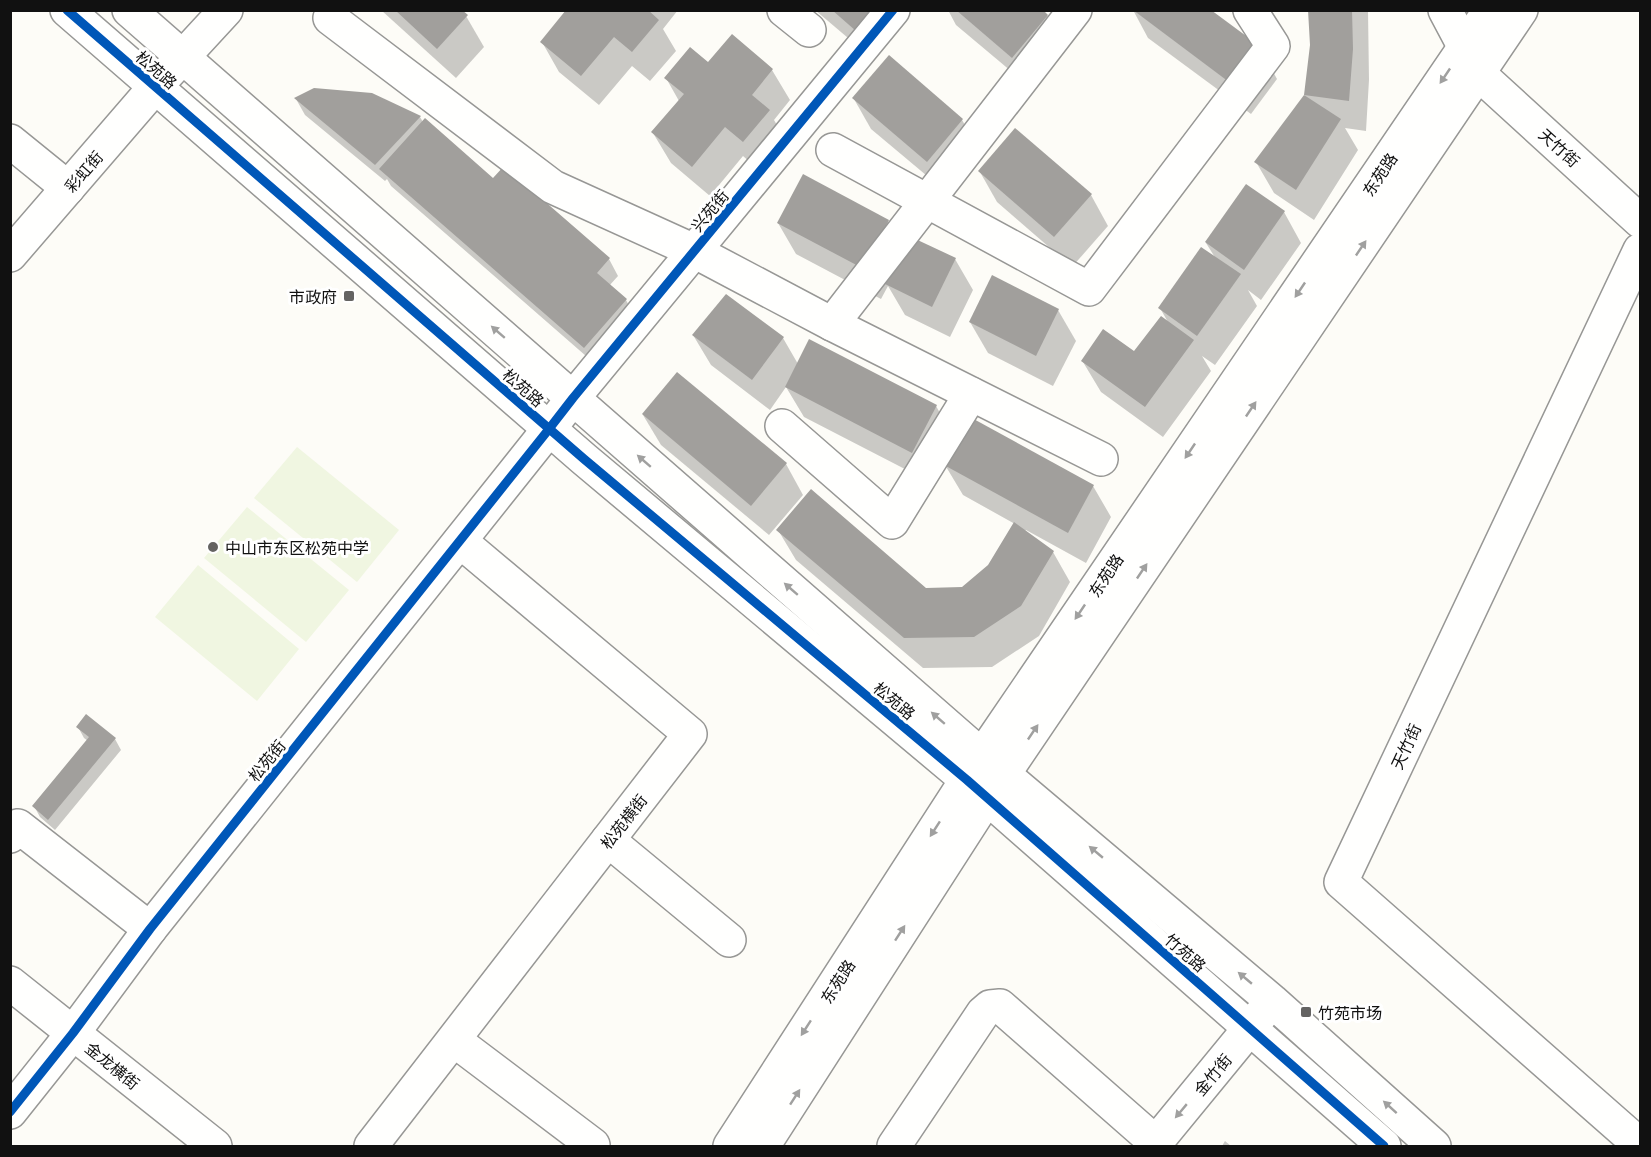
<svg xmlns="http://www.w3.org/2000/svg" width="1651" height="1157" font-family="Georgia,'Noto Sans SC',serif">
  <rect width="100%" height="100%" fill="#fdfcf7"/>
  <g fill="#f0f6e1">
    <path d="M297,447l102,83 -42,52 -103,-84z"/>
    <path d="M247,507l102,83 -43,52 -102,-84z"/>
    <path d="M198,565l101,84 -42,52 -102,-84z"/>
  </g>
  <g fill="#0003">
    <path d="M381,10h79l6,6 18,31 -28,31z"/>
    <path d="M568,10h110l-15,19 13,22 -26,30 -18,-15 -33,39 -40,-33 -17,-30z"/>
    <path d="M815,10h83l7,13 -31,37z"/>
    <path d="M948,10h92l7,6 17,30 -34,41 -74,-62z"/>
    <path d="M1133,10h76l51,38 17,31 -26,35 -103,-76z"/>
    <path d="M1310,10h58l1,70 -3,51 -21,-3 13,22 -44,70 -40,-27 -18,-31 49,-67 6,-50z"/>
    <path d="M732,36l40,34 18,30 -16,20 13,22 -26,30 -18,-16 -33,40 -39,-33 -18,-30 26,-32 -13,-23 43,-14z"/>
    <path d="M889,58l73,62 18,30 -35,41 -74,-62 -17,-30z"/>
    <path d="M296,99l124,18 3,5 71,58 115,79 9,17 -9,10 17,14 9,17 -41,46 -203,-177 -4,-7 -2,2 -80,-66z"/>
    <path d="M980,172l111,23 17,31 -36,41 -75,-65z"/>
    <path d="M1284,212l17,31 -40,57 -13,-10 9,16 -42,59 -13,-9 9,15 -48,66 -62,-45 -18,-30 52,-9 34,-29 -9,-16 56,-49 -10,-16z"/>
    <path d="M888,221l16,28 51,10 18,31 -23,47 -45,-22 -17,-29 -7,13 -85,-45 -18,-31z"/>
    <path d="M1058,310l18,31 -23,45 -65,-33 -18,-31z"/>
    <path d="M693,335l90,3 15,26 138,42 17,30 -23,46 -126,-65 -18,-30 -16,23 -59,-45z"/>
    <path d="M643,415l143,49 17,31 -34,40 -108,-90z"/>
    <path d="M970,419l123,67 18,31 -25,46 -60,-33 -1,1 28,21 17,30 -31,54 -47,31 -69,1 -127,-108 -18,-30 147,59 38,-1 26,-22 26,-42 -52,-29 -18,-30z"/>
    <path d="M78,727l37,12 6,11 -66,80 -15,-13 -6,-11 54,-65 -4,-3z"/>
    <path d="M1225,1141l6,5h-9z"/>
  </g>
  <g fill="#a19f9c">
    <path d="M395,10h67l6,5 -31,34z"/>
    <path d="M566,10h82l11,10 -27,32 -18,-15 -33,39 -41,-34z"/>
    <path d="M832,10h41l-17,21z"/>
    <path d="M956,10h87l5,5 -36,43z"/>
    <path d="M1133,10h78l50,37 -28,38z"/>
    <path d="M1308,10h44l1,39 -4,52 -45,-6 6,-50z"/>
    <path d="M732,34l41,35 -21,26 18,15 -27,32 -18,-15 -33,40 -41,-35 33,-38 -20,-16 26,-31 18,15z"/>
    <path d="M889,55l74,64 -36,43 -75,-64z"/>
    <path d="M314,88l58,5 49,23 -46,49 -81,-67z"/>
    <path d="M1304,95l37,24 -45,71 -42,-28z"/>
    <path d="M425,118l68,60 11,-12 106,92 -13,15 30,26 -43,49 -205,-179z"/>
    <path d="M1015,128l77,66 -38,43 -76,-66z"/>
    <path d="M803,174l86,46 -25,49 -87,-46z"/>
    <path d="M1246,184l39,27 -41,59 -39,-28z"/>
    <path d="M909,236l47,22 -24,49 -47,-23z"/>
    <path d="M1201,247l40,27 -44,62 -39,-28z"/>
    <path d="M992,275l67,34 -23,47 -67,-34z"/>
    <path d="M726,294l58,43 -32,43 -60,-45z"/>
    <path d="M1161,316l33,24 -49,67 -64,-46 22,-32 31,22z"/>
    <path d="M809,339l128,66 -25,48 -127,-66z"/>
    <path d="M677,372l110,91 -36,43 -109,-92z"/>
    <path d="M970,417l124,68 -26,48 -124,-68z"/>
    <path d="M811,489l115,99 36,-1 26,-22 26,-43 40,29 -33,55 -47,31 -70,1 -128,-108z"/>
    <path d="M86,714l30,24 -68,82 -16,-14 57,-69 -13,-10z"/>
  </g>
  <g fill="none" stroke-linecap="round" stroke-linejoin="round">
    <g stroke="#979795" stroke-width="36">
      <g id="minor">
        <path d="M67,10l517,449 383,321 417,366"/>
        <path d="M129,10l853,746 290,245 162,145"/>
        <path d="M784,10l25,20"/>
        <path d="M1445,10l34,64 161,147"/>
        <path d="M330,18l223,169 141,64 138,73 269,135"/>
        <path d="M10,141l58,47"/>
        <path d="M833,150l256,139 184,-243 -23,-36"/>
        <path d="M1640,250l-299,632 299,263"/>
        <path d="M10,255l145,-168 71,-77"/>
        <path d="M832,324l243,-314"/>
        <path d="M782,426l110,96 79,-128"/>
        <path d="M10,836l8,-10 132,103"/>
        <path d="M608,840l121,100"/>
        <path d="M10,983l205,163"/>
        <path d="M454,1040l139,105"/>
        <path d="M10,1112l63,-79 77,-104 399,-500 24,-31 320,-388"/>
        <path d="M371,1146l319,-412 -230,-193"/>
        <path d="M730,1146l252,-390 508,-746"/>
        <path d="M763,1146l213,-331 545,-805"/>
        <path d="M894,1146l89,-133 7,-6 10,-1 155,136"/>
        <path d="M1153,1146l110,-134"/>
      </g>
    </g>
    <use href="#minor" stroke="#fffffe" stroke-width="33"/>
    <g stroke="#fff" stroke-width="13">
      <g id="cycleway">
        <path d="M67,10l517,449 383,321 417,366"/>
        <path d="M10,1112l63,-79 77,-104 399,-500 24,-31 320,-388"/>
      </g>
    </g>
    <use href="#cycleway" stroke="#0057b8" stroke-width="9"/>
  </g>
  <defs><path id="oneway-solid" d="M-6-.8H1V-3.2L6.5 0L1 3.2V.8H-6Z" transform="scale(1.5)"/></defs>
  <g fill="#a0a09f">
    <use href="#oneway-solid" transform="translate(1445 76) rotate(124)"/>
    <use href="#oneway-solid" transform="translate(1361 248) rotate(-56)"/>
    <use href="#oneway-solid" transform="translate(1300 290) rotate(124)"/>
    <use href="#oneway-solid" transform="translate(498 332) rotate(-139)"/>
    <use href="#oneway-solid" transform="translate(1251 409) rotate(-56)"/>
    <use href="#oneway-solid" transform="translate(1190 451) rotate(124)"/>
    <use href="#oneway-solid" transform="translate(644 461) rotate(-139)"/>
    <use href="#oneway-solid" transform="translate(1142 571) rotate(-56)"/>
    <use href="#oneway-solid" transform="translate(791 589) rotate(-139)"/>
    <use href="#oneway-solid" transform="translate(1080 612) rotate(124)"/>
    <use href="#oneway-solid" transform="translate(938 718) rotate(-139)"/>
    <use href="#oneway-solid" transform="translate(1033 732) rotate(-56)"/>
    <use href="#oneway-solid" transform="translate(935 829) rotate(123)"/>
    <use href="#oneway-solid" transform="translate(1096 852) rotate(-140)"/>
    <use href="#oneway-solid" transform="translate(900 933) rotate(-57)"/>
    <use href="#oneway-solid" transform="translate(1245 978) rotate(-140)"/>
    <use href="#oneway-solid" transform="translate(806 1028) rotate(123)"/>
    <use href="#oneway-solid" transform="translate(795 1097) rotate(-57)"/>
    <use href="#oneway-solid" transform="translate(1390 1107) rotate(-138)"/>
    <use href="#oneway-solid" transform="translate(1181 1111) rotate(130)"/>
  </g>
  <g fill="#646362" stroke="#fff" stroke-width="2">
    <rect x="343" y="290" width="12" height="12" rx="3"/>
    <circle cx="213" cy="547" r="6"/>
    <rect x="1300" y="1006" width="12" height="12" rx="3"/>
  </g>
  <g text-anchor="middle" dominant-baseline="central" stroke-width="6" stroke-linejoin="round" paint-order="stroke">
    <g font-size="16" fill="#111" stroke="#fff">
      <text transform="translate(157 69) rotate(41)">松苑路</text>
      <text transform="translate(1560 147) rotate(42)">天竹街</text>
      <text transform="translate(83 171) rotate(-49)">彩虹街</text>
      <text transform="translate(1379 174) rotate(-56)">东苑路</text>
      <text transform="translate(709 210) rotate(-50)">兴苑街</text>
      <text transform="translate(524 387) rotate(41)">松苑路</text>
      <text transform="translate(1105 575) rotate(-56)">东苑路</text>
      <text transform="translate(895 700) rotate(40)">松苑路</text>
      <text transform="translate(1405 746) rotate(-65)">天竹街</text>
      <text transform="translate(266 760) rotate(-51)">松苑街</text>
      <text transform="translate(623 821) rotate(-52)">松苑横街</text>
      <text transform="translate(1186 952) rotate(41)">竹苑路</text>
      <text transform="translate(837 981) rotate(-57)">东苑路</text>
      <text transform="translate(113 1065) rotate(39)">金龙横街</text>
      <text transform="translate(1212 1074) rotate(-50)">金竹街</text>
    </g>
    <g font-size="16" fill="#111" stroke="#fff" text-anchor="start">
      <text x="337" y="296" text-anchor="end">市政府</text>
      <text x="225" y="547">中山市东区松苑中学</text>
      <text x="1318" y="1012">竹苑市场</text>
    </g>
  </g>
  <rect width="1651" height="1157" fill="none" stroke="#111111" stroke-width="24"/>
</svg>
